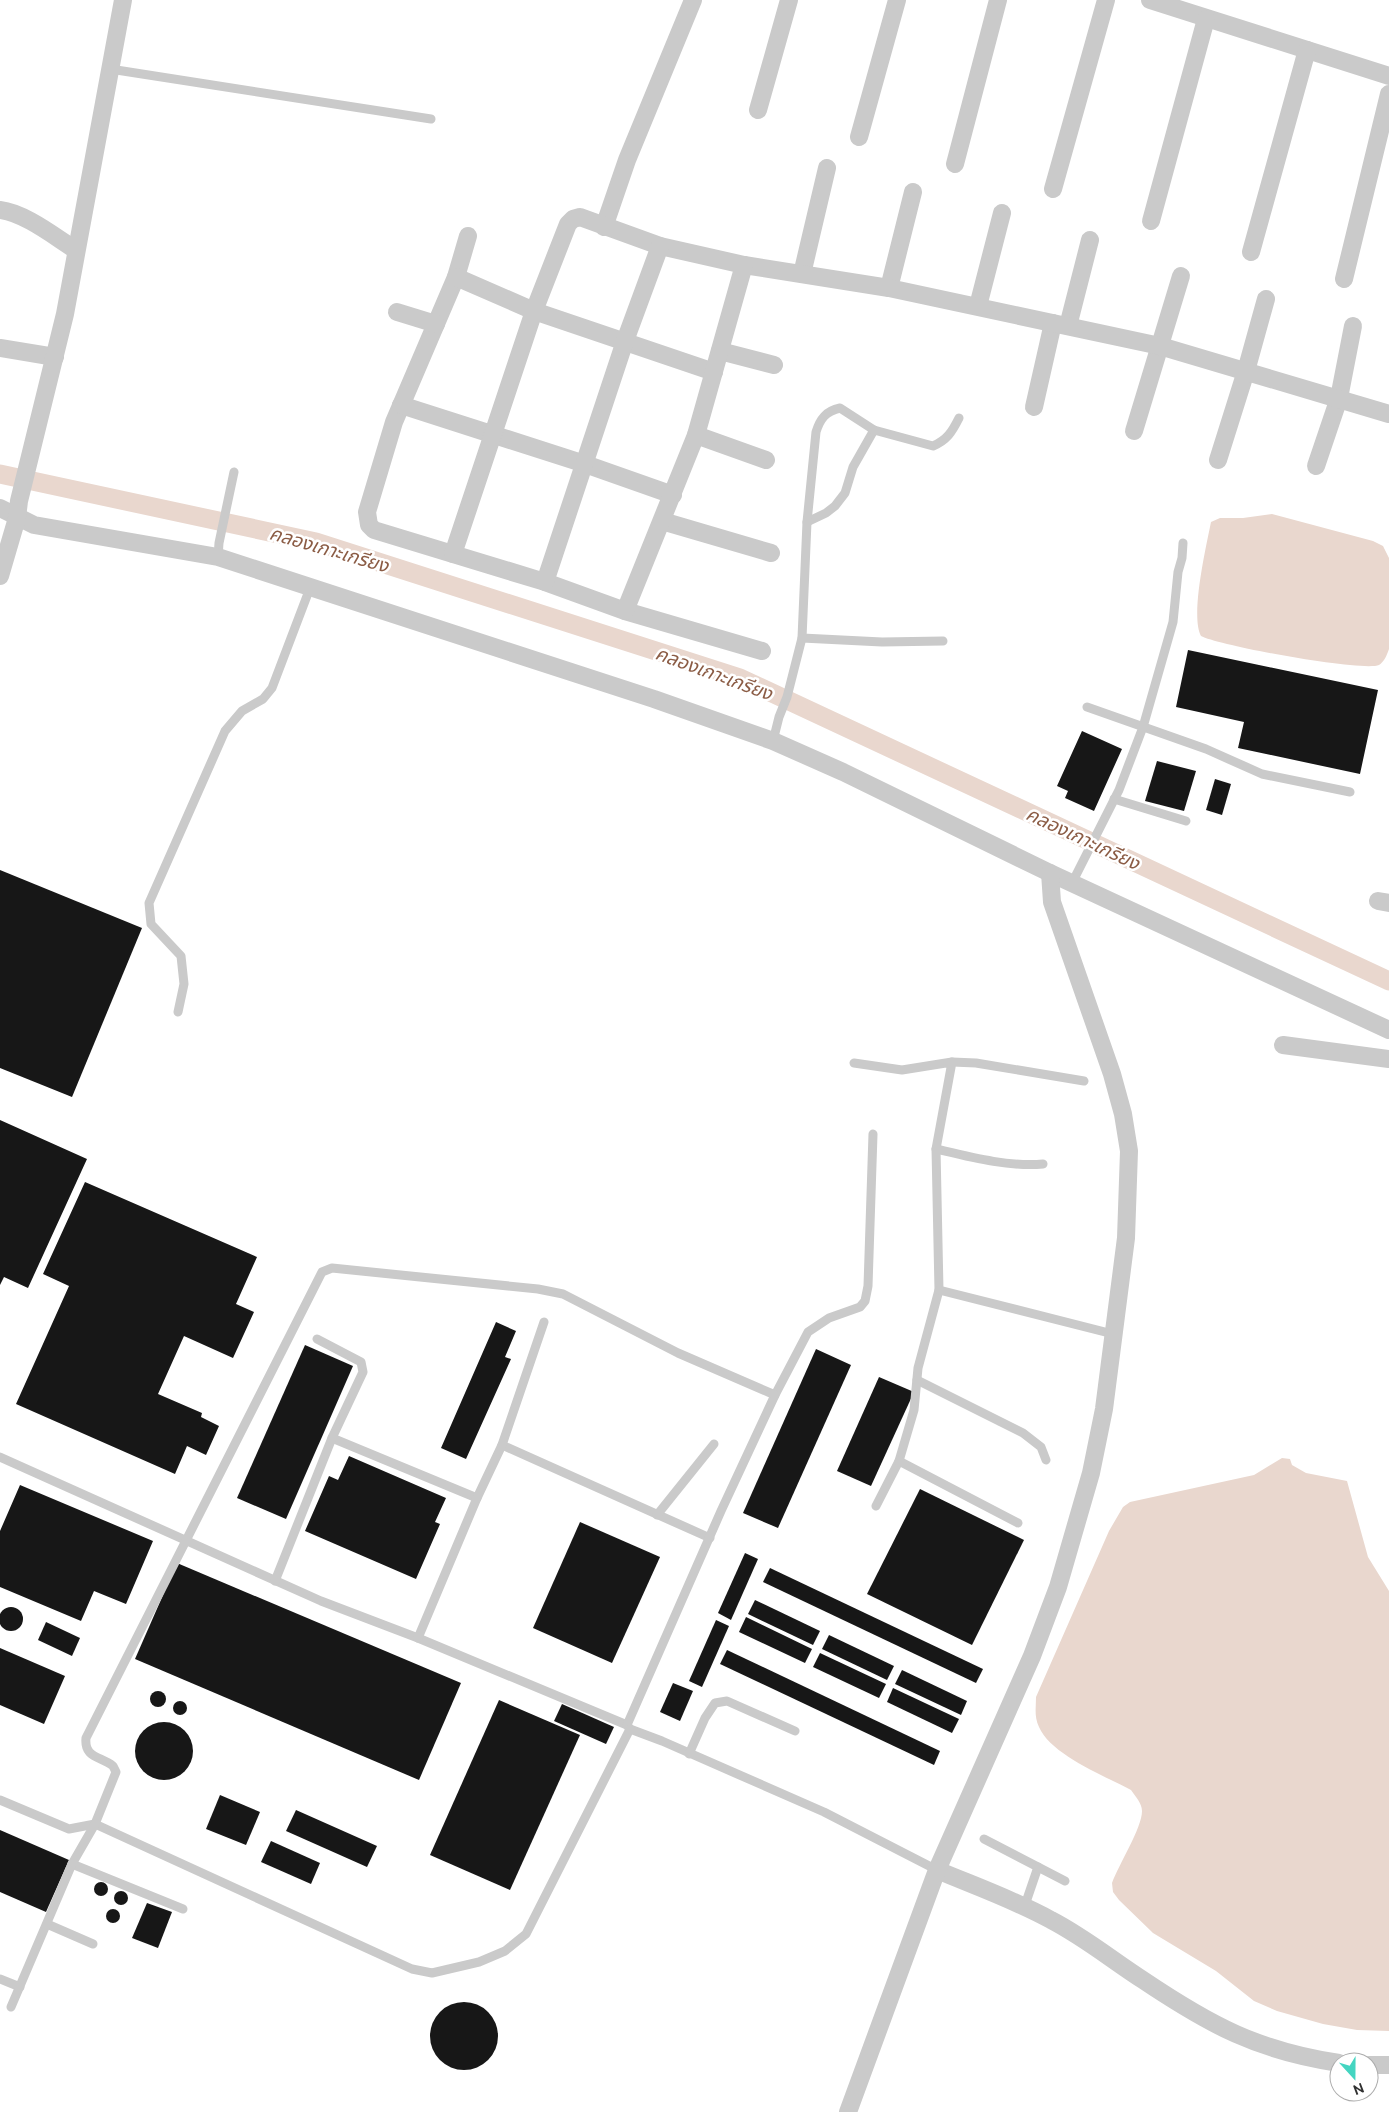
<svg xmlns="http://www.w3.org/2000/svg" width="1389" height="2112" font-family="Ubuntu,'Noto Sans Thai',sans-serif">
  <rect width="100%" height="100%" fill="#fff"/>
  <g fill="#e9d7ce">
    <path d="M1272,514l101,27 10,5 6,12v91c-2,6 -5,13 -10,16 -16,7 -159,-19 -178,-29 -11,-20 5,-89 10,-114l9,-4h23z"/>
    <path d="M1282,1458l8,1 2,6 14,8 41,8 21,76 21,34v440l-32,-1 -34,-6 -46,-13 -23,-10 -38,-30 -63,-38 -34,-33 -6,-8 -1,-9c7,-19 30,-55 30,-72 0,-8 -7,-15 -11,-21 -26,-14 -80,-35 -92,-63 -5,-10 -3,-20 -3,-30l73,-166 14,-24 7,-5 124,-27z"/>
  </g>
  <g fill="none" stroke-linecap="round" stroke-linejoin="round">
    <path stroke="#e9d7ce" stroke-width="19" d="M0,474l316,68 424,136 649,303"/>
  </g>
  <g fill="#171717">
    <path d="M1188,650l190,40 -18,84 -122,-26 6,-26 -68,-15z"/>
    <path d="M1082,731l40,18 -28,62 -29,-13 3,-7 -11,-5z"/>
    <path d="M1157,761l39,10 -12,40 -39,-10z"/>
    <path d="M1215,779l16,5 -9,31 -16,-5z"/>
    <path d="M0,870l142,58 -70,169 -72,-29z"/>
    <path d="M0,1120l87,39 -59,129 -24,-11 -4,8z"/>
    <path d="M85,1182l172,75 -21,47 18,8 -21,46 -49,-22 -26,58 44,19 -1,4 18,9 -13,29 -19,-9 -12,28 -159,-70 53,-118 -26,-12z"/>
    <path d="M496,1322l20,9 -11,26 6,2 -45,100 -25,-11z"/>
    <path d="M305,1345l48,21 -67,153 -49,-21z"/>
    <path d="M816,1349l35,16 -73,163 -35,-15z"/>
    <path d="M879,1377l35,15 -43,94 -34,-15z"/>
    <path d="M349,1456l97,42 -11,24 5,2 -24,55 -111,-48 24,-55 9,4z"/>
    <path d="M20,1485l133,56 -27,63 -32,-13 -13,30 -81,-34v-56z"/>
    <path d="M920,1489l104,51 -52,105 -105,-51z"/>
    <path d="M580,1522l80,35 -48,106 -79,-35z"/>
    <path d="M745,1553l13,6 -27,61 -13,-7z"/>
    <path d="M177,1563l284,120 -42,97 -284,-121z"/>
    <path d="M770,1568l213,101 -7,14 -213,-101z"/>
    <path d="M755,1600l65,31 -7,14 -65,-31z"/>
    <circle cx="11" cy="1619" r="12"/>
    <path d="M746,1617l66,32 -7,14 -66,-31z"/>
    <path d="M716,1620l13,6 -27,61 -13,-6z"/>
    <path d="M46,1622l34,16 -8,18 -34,-16z"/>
    <path d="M829,1635l65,31 -7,14 -65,-31z"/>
    <path d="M0,1648l65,28 -21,48 -44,-19z"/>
    <path d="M727,1650l213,101 -6,14 -214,-101z"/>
    <path d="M820,1653l66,31 -7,14 -66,-31z"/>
    <path d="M902,1670l65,31 -6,14 -66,-31z"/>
    <path d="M673,1683l20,8 -13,30 -20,-9z"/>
    <path d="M893,1688l66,31 -7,14 -65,-31z"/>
    <circle cx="158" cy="1699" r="8"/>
    <path d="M499,1700l81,35 -70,155 -80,-35z"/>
    <circle cx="180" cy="1708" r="7"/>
    <path d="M562,1704l52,23 -8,17 -52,-23z"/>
    <circle cx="164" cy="1751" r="29"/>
    <path d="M220,1795l40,17 -14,33 -40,-16z"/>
    <path d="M296,1810l81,36 -10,21 -81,-36z"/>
    <path d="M0,1830l69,30 -23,52 -46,-20z"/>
    <path d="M271,1841l49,22 -9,21 -50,-22z"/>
    <circle cx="101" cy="1889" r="7"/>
    <circle cx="121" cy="1898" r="7"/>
    <path d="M147,1903l25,9 -14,36 -26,-10z"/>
    <circle cx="113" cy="1916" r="7"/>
    <circle cx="464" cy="2036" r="34"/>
  </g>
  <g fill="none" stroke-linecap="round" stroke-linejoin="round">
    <g stroke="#cacaca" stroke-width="9">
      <path d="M110,69l321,50"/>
      <path d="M807,522l19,-9 9,-7 10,-13 8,-26 21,-37"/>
      <path d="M218,557l1,-14 15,-71"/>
      <path d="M802,638l80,4 61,-1"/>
      <path d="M1087,707l119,42 56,25 88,18"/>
      <path d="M773,741l6,-24 8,-20 15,-59 5,-116 9,-90c4,-13 10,-21 24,-24l34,22 59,16c14,-6 19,-14 26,-28"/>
      <path d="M1114,799l72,22"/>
      <path d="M1072,883l47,-93 24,-63 30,-105 5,-50 4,-14 1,-15"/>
      <path d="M178,1012l6,-28 -3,-28 -30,-32 -2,-21 76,-172 17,-20 21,-12 9,-11 38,-100"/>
      <path d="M952,1062l24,1 108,18"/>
      <path d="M854,1063l48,7 50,-8 -16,87 3,141 -21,78 -4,42 -15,51 -23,45"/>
      <path d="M936,1149c34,8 72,18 107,15"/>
      <path d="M939,1290l174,44"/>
      <path d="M917,1380l106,53 18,14 5,13"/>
      <path d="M332,1438l145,60"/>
      <path d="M502,1445l208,93"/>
      <path d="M0,1457l321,144 97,37 209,87 3,4 32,12 162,71 113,58"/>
      <path d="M899,1461l119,62"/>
      <path d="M657,1515l57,-71"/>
      <path d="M275,1581l57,-143 31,-66 -2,-10 -44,-23"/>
      <path d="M418,1638l59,-140 25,-53 42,-123"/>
      <path d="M627,1725l94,-214 54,-116 33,-63 21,-14 31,-11 5,-6 3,-15 5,-152"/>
      <path d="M689,1754l16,-36 10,-15 12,-2 68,30"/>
      <path d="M0,1800l69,29 26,-5 317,145 20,4 47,-11 26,-11 21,-17 104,-205"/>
      <path d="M984,1839l81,42"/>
      <path d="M72,1864l111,45"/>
      <path d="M1024,1908l14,-41"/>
      <path d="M47,1924l46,20"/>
      <path d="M0,1979l20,8"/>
      <path d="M11,2007l61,-143 23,-40 21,-52 -3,-6c-13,-10 -29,-8 -27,-28l236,-466 10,-4 206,21 25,5 115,59 97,42"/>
    </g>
    <g stroke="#cacaca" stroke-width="18">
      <path d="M1150,0l239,76"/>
      <path d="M758,110l31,-110"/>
      <path d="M859,137l38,-137"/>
      <path d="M955,164l43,-164"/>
      <path d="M1053,189l53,-189"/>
      <path d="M0,210c25,3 55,27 76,40"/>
      <path d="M1151,221l55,-202"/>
      <path d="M604,227l23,-67 66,-160"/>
      <path d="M468,236l-12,41 -62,145 -27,90 2,13 5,5 171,52 80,29 137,40"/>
      <path d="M1251,252l56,-202"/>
      <path d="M802,274l25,-106"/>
      <path d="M456,277l78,34 180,61"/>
      <path d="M1344,279l45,-185"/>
      <path d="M889,288l24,-96"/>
      <path d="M978,306l24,-93"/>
      <path d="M397,312l39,12"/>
      <path d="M1068,326l22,-86"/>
      <path d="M0,348l55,9"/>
      <path d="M720,351l54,14"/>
      <path d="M401,405l184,59 88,31"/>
      <path d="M1034,407l19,-84"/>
      <path d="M1134,431l47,-155"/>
      <path d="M696,435l70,25"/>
      <path d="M1218,460l28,-89 20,-72"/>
      <path d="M1316,466l23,-68 14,-72"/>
      <path d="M0,508l34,17 184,32 436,142 119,42 70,31 207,101 339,157"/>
      <path d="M662,521l109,32"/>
      <path d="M453,554l81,-243 34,-87 5,-5 7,-2 80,29 84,19 145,23 271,58 229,68"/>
      <path d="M0,576l17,-58 2,-17 46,-187 58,-314"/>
      <path d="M545,582l80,-241 35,-95"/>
      <path d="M625,611l71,-176 48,-170"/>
      <path d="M1378,901l11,2"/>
      <path d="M1283,1045l106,14"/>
      <path d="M937,1870c38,16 78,30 114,50 33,17 61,40 92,60 67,45 115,71 196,83"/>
      <path d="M1369,2065h20"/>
      <path d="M848,2112l89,-242 95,-214 26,-69 33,-114 13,-64 22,-171 3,-87 -6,-37 -11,-40 -60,-172 -2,-29"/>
    </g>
  </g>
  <g text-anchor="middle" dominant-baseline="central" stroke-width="5" stroke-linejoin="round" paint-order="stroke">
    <g font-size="19" font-style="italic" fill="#8b5c45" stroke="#fff">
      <text transform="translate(329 549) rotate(16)">คลองเกาะเกรียง</text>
      <text transform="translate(714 673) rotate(20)">คลองเกาะเกรียง</text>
      <text transform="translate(1083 838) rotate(25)">คลองเกาะเกรียง</text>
    </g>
  </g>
  <g transform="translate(1354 2077) rotate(159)"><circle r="24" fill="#ffffff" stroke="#acacac"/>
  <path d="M0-4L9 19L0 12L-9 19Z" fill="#44d5c1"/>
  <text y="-8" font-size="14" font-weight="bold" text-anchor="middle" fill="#303030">N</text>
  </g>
</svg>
